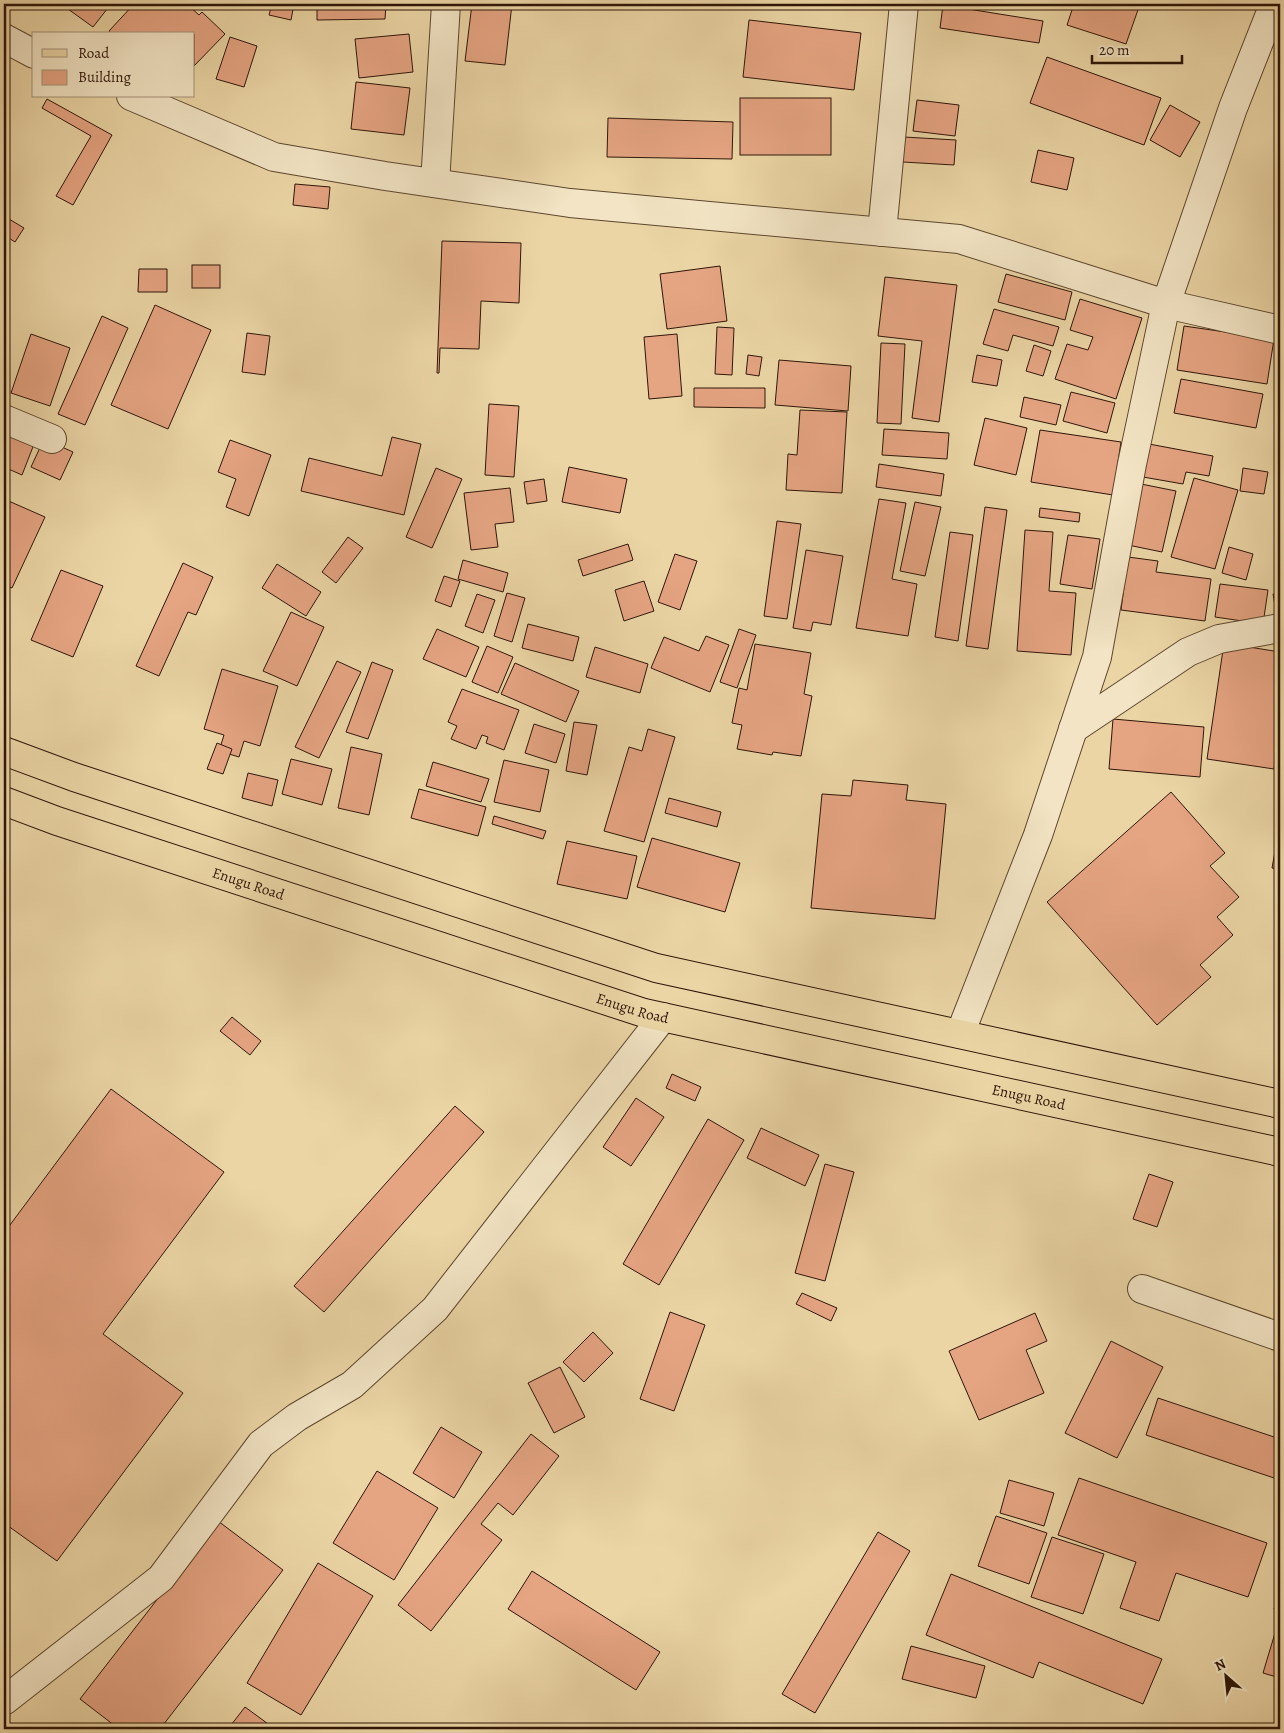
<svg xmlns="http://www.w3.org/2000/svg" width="1284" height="1733" font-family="Alegreya,serif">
  <rect width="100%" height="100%" fill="#ebd5a5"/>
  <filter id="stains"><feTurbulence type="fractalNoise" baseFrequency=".004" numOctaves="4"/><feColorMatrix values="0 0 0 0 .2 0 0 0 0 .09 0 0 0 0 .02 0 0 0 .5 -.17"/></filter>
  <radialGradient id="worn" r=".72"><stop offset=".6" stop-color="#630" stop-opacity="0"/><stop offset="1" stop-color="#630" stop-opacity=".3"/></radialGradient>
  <g fill="#e5a482" stroke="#2e1607">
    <path d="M61,4h50l-18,23z"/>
    <path d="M134,4h53l12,11 3,-3 23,22 -31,32v-32h-82l-3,-3z"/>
    <path d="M236,4h25l-1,5 -24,-3z"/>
    <path d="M272,4h22l-3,16 -22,-5z"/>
    <path d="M317,4h69l-1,15 -68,1z"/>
    <path d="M472,4h40l-7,61 -40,-4z"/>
    <path d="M1074,4h66l-14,40 -59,-19z"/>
    <path d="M943,5l100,16 -4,22 -99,-15z"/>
    <path d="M749,20l112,13 -7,57 -111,-13z"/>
    <path d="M409,34l4,38 -54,6 -4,-39z"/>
    <path d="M230,37l27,9 -13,41 -28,-8z"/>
    <path d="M1047,57l114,41 -17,47 -114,-42z"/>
    <path d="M356,82l54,6 -6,47 -53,-6z"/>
    <rect x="740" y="98" width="91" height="57"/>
    <path d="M47,99l65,36 -39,70 -17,-9 35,-60 -49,-28z"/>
    <path d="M917,100l42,5 -4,31 -42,-5z"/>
    <path d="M1170,105l30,17 -20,35 -30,-17z"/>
    <path d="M608,118l125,4 -1,37 -125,-2z"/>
    <path d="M904,137l52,3 -2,25 -51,-3z"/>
    <path d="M1038,150l36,8 -7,32 -36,-8z"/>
    <path d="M295,184l35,3 -2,22 -35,-4z"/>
    <path d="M4,216l20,12 -9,14 -11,-7z"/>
    <path d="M442,241l79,2 -2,60 -38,-2 -2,48 -39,-1 -1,25h-2z"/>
    <rect x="192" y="265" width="28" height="23"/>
    <path d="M720,266l7,55 -60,8 -7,-55z"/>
    <path d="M139,269h28v23h-29z"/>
    <path d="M1006,274l66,18 -7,28 -67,-18z"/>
    <path d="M885,277l72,8 -18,137 -27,-4 10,-77 -44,-5z"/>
    <path d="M1080,299l62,19 -26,81 -61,-20 12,-35 21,6 5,-13 -23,-7z"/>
    <path d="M155,305l56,25 -43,99 -57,-24z"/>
    <path d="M994,309l65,18 -6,19 -40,-11 -5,16 -25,-7z"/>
    <path d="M102,316l26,12 -43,97 -27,-11z"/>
    <path d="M1184,326l90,13 -7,45 -90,-14z"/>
    <path d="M717,327l17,1 -2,47 -17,-1z"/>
    <path d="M247,333l23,3 -5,39 -23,-3z"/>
    <path d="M31,334l39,14 -20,58 -39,-13z"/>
    <path d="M677,334l5,62 -33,3 -5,-62z"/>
    <path d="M881,343l24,1 -4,80 -24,-1z"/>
    <path d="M1034,345l17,6 -8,25 -17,-5z"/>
    <path d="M748,355l14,2 -3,19 -13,-2z"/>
    <path d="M977,355l25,5 -5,26 -25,-4z"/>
    <path d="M779,360l72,6 -3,45 -73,-6z"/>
    <path d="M1181,379l82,15 -7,34 -82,-15z"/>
    <path d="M694,388h71v20l-71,-1z"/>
    <path d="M1071,392l44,11 -8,30 -44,-12z"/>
    <path d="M1024,397l37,8 -5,20 -36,-8z"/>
    <path d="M489,404l30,2 -5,71 -29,-2z"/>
    <path d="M800,410l47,2 -5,81 -56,-3 2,-36 9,1z"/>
    <path d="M985,418l42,10 -11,47 -42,-10z"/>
    <path d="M4,427l32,12 -14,36 -18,-8z"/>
    <path d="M884,429l65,4 -2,26 -65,-4z"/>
    <path d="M1040,430l81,12 -8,53 -82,-13z"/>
    <path d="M392,437l29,7 -17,71 -103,-24 8,-33 73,18z"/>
    <path d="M44,439l29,13 -13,28 -29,-13z"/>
    <path d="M230,440l41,15 -22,61 -23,-9 10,-28 -18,-7z"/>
    <path d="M1149,444l64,12 -4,20 -23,-4 -3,12 -40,-7z"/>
    <path d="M879,464l65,10 -3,22 -65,-9z"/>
    <path d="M569,467l58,12 -7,34 -58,-11z"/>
    <path d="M436,468l26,11 -30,69 -26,-11z"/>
    <path d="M1243,468l25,4 -4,22 -24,-3z"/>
    <path d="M1194,478l44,12 -23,79 -44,-12z"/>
    <path d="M544,479l3,22 -20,3 -3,-22z"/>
    <path d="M1141,484l35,7 -14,61 -34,-7z"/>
    <path d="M510,488l4,34 -19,2 3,23 -27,3 -7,-57z"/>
    <path d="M4,499l41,18 -33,71 -8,-3z"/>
    <path d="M879,499l27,4 -14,76 25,5 -9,52 -52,-8z"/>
    <path d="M915,502l26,5 -16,69 -25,-5z"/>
    <path d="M985,507l22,3 -19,139 -22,-3z"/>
    <path d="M1040,508l40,5 -1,9 -40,-5z"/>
    <path d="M777,521l24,3 -14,95 -23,-3z"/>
    <path d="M1025,530l28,2 -4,59 27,2 -5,62 -54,-4z"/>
    <path d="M950,532l23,3 -15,106 -23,-4z"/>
    <path d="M1068,535l32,4 -8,50 -32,-5z"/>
    <path d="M348,537l15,11 -27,35 -14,-11z"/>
    <path d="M628,544l5,16 -50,16 -5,-16z"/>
    <path d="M1229,547l24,7 -7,26 -24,-7z"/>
    <path d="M806,550l37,6 -12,69 -18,-3 -2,9 -18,-3z"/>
    <path d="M675,554l22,7 -17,49 -22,-8z"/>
    <path d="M1128,557l30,4 -2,11 55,7 -6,42 -84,-11z"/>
    <path d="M463,560l45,13 -5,19 -45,-13z"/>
    <path d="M183,563l30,14 -17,38 -8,-3 -29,64 -23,-10z"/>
    <path d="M277,564l44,28 -15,24 -44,-28z"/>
    <path d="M61,570l42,16 -30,71 -42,-17z"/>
    <path d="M444,576l16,5 -9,26 -16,-6z"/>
    <path d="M644,581l10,30 -30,10 -9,-31z"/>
    <path d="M1220,584l48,6 -5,34 -48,-7z"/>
    <path d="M507,593l18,5 -13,44 -18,-6z"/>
    <path d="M1280,593v23l-3,1 -4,-23z"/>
    <path d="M477,594l18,6 -12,33 -18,-7z"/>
    <path d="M291,612l33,15 -27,59 -34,-15z"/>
    <path d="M528,624l51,13 -6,24 -51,-13z"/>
    <path d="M437,629l42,18 -13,30 -43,-18z"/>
    <path d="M739,629l17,6 -19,53 -17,-6z"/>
    <path d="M706,636l23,9 -19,47 -59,-24 13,-31 35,14z"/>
    <path d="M1224,643l56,9v73l-6,44 -67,-10z"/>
    <path d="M755,644l56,9 -7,41 8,2 -11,60 -28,-4 -1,3 -35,-6 5,-24 -10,-2 7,-35 8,2z"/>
    <path d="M487,646l26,11 -15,36 -26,-11z"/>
    <path d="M595,647l53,17 -8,29 -54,-16z"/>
    <path d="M337,661l24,11 -42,86 -24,-11z"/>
    <path d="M372,662l21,8 -25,69 -22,-7z"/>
    <path d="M515,663l64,28 -13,31 -65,-28z"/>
    <path d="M222,669l56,17 -18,60 -16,-5 -5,16 -20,-6 5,-16 -20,-6z"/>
    <path d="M462,689l57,21 -15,40 -18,-7 2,-6 -6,-2 -6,14 -25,-10 6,-13 -9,-4z"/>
    <path d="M1113,719l91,8 -4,50 -91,-8z"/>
    <path d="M574,722l23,3 -10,50 -21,-4z"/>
    <path d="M534,724l31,10 -9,29 -31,-10z"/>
    <path d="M648,729l27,8 -31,105 -40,-11 25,-84 13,4z"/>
    <path d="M217,743l15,6 -9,25 -16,-5z"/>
    <path d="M351,747l31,7 -13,61 -31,-7z"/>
    <path d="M291,759l41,10 -10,36 -40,-11z"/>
    <path d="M504,760l45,10 -9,42 -46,-10z"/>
    <path d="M433,762l56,17 -8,23 -55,-16z"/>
    <path d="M248,773l30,7 -6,26 -30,-8z"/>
    <path d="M853,780l55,5 -2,15 40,4 -11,115 -124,-11 11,-114 29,2z"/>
    <path d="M419,789l67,18 -8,29 -67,-18z"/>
    <path d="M1171,792l54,61 -15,13 29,31 -22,20 16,18 -33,30 11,12 -54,48 -110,-123z"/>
    <path d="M669,798l52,14 -4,15 -52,-14z"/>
    <path d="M494,816l52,15 -3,8 -51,-15z"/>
    <path d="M1280,824v45l-8,-1z"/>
    <path d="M652,838l88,25 -15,49 -88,-25z"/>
    <path d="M567,841l70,15 -10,43 -70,-15z"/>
    <path d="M232,1017l29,24 -11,14 -30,-24z"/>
    <path d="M672,1074l29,13 -6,14 -29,-13z"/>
    <path d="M111,1089l113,83 -121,162 80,59 -126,168 -53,-38v-290z"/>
    <path d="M636,1098l28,19 -33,49 -28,-19z"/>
    <path d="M455,1106l29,26 -160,180 -30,-26z"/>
    <path d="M708,1119l36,21 -85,145 -36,-21z"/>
    <path d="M761,1128l58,27 -14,31 -58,-28z"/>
    <path d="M825,1164l29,8 -29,109 -30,-8z"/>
    <path d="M1149,1174l24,8 -16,45 -24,-8z"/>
    <path d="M802,1293l35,15 -6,13 -35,-17z"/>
    <path d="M670,1312l35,13 -31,86 -34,-12z"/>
    <path d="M1035,1313l12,28 -21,9 18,43 -65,27 -30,-69z"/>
    <path d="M593,1332l20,21 -29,29 -21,-20z"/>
    <path d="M1111,1341l52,26 -46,91 -52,-25z"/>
    <path d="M560,1367l25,50 -31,16 -26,-50z"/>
    <path d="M1158,1398l122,41v41l-134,-45z"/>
    <path d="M441,1427l41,25 -28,46 -41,-25z"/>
    <path d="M531,1434l28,22 -46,59 -15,-12 -17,21 21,16 -71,91 -33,-26z"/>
    <path d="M377,1471l61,37 -44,72 -61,-37z"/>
    <path d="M1079,1478l188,65 -19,54 -72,-24 -17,48 -39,-13 16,-46 -78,-27z"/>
    <path d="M1009,1480l45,13 -10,33 -44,-13z"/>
    <path d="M996,1516l51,17 -18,51 -51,-18z"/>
    <path d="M218,1521l65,49 -123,159h-41l-39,-30z"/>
    <path d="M878,1532l32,19 -95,162 -33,-19z"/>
    <path d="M1052,1537l52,17 -21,60 -52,-17z"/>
    <path d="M318,1563l55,33 -72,119 -54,-32z"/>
    <path d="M532,1571l128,81 -24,38 -128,-81z"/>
    <path d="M951,1574l211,85 -19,45 -104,-42 -6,16 -107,-43z"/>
    <path d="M1280,1591v21l-6,-3z"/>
    <path d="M1278,1623l2,1v54l-17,-5z"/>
    <path d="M911,1646l74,20 -9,32 -74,-19z"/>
    <path d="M245,1707l30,22h-47z"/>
  </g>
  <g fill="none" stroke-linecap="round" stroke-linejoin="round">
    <g stroke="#5d462e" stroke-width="30">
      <g id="minor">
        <path d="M4,38l30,16"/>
        <path d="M131,96l143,61 111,19 185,27 389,36 207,65 114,26"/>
        <path d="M435,183l11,-179"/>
        <path d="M882,232l22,-228"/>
        <path d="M4,419l48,20"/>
        <path d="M1073,729l115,-77 31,-13 61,-11"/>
        <path d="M960,1034l78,-199 59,-178 35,-193 34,-160 67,-196 41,-104"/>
        <path d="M1142,1289l138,48"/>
        <path d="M4,1701l157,-123 100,-134 36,-27 55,-32 83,-76 228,-292"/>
      </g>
    </g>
    <g stroke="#2e1607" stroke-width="30">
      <g id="major">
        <path d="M4,751l70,26 582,191 624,136"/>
        <path id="s1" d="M4,801l53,20 587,192 636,139"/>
      </g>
    </g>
    <use href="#minor" stroke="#f2e4c4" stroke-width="28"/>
    <use href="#major" stroke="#ebd5a5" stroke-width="28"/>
  </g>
  <g text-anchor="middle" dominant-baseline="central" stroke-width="4" stroke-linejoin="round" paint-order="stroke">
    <g font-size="15" fill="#2e1607" stroke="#f2e4c4">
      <text stroke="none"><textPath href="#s1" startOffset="258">Enugu Road</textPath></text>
      <text stroke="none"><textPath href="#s1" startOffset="662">Enugu Road</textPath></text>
      <text stroke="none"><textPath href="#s1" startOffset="1068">Enugu Road</textPath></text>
    </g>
  </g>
  <rect width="1284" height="1733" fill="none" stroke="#ebd5a5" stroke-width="20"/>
  <rect x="5" y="5" width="1274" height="1723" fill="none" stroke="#2e1607" stroke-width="2.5"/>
  <rect x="10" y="10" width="1264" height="1713" fill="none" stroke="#2e1607"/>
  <rect x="32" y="32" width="162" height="65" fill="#f2e4c4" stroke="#a49278"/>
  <rect x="42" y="49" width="25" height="8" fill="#ebd5a5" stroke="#a49278"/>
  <text x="78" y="58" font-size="15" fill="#2e1607">Road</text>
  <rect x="42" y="70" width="25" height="15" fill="#e5a482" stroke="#a49278"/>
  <text x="78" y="82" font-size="15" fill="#2e1607">Building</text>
  <g transform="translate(1226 1676) rotate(333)" stroke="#f2e4c4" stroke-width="4" paint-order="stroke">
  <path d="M0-4L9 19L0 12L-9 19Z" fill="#2e1607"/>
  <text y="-8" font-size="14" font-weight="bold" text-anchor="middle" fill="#2e1607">N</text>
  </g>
  <path d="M1092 55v8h90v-8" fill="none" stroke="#2e1607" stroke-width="2.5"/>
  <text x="1099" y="55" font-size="15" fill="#2e1607" stroke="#f2e4c4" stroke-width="4" paint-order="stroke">20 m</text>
  <rect width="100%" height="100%" filter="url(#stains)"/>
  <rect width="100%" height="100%" fill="url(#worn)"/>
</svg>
